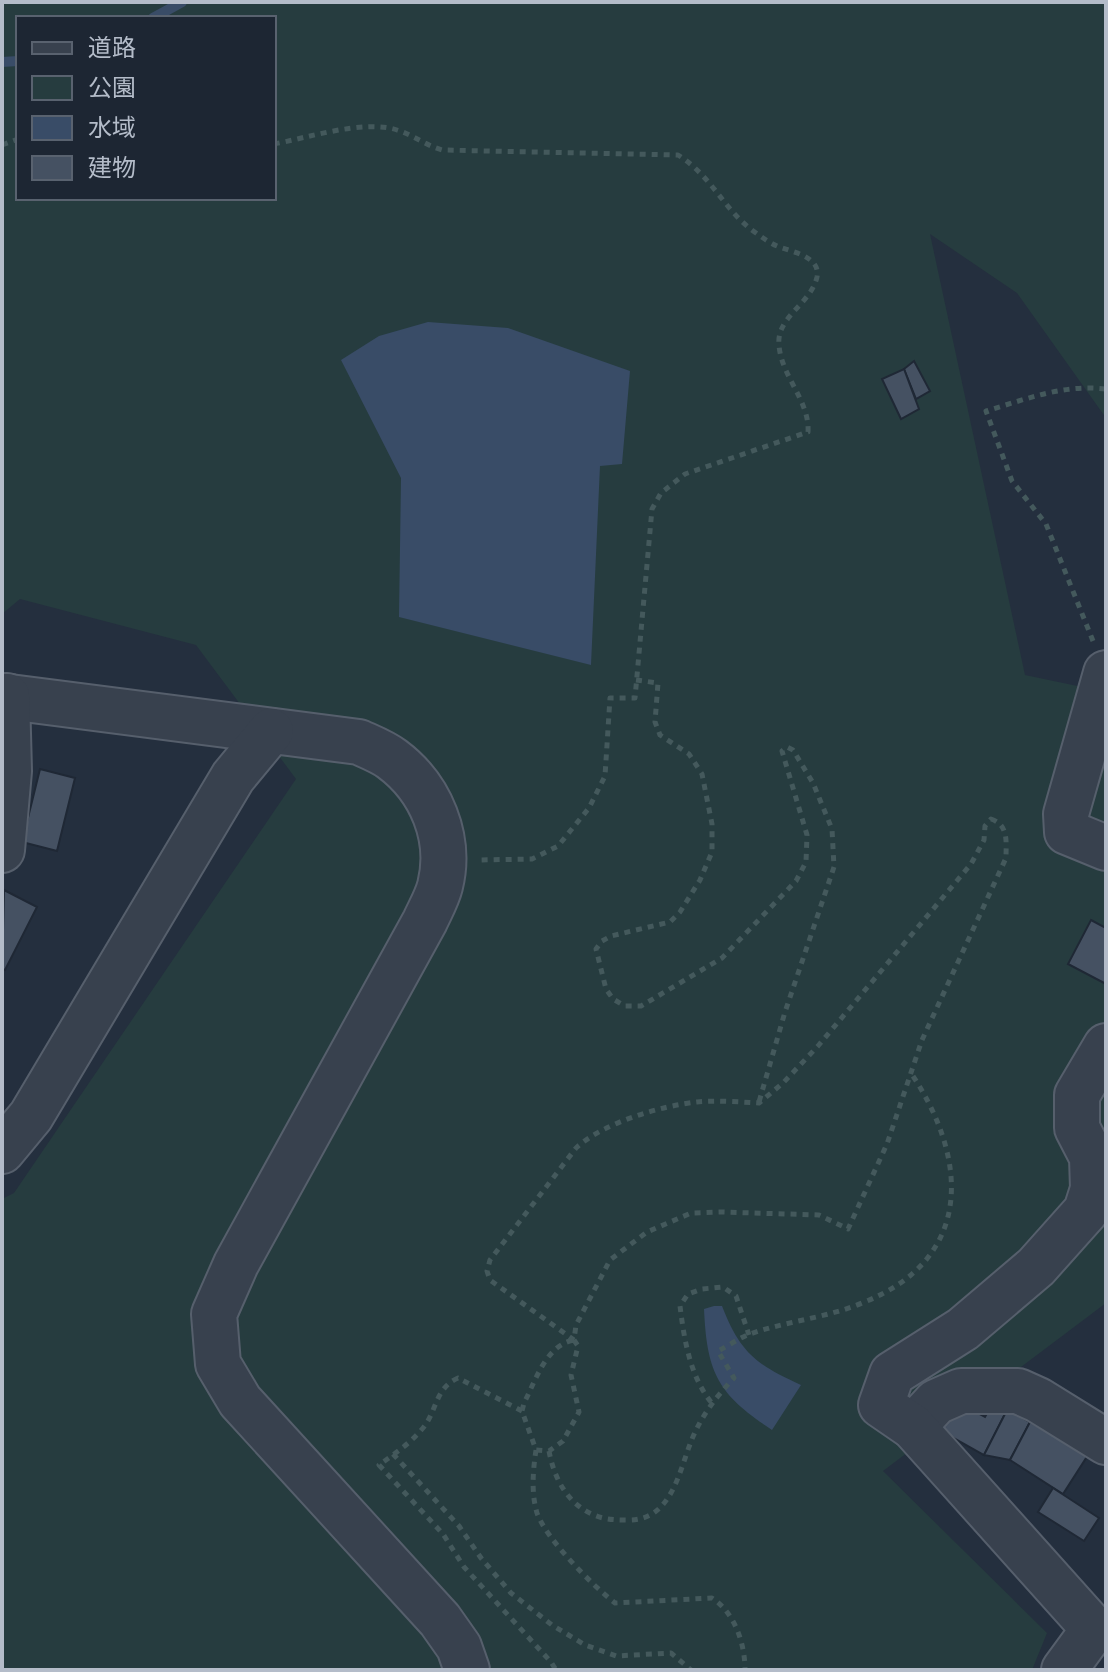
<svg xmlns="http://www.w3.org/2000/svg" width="1108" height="1672" font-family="'Open Sans','Noto Sans JP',sans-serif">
  <rect width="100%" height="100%" fill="#242f3e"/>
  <path fill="#263c3f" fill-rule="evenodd" d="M2,2h1104v416l-89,-125 -87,-59 95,441 81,17v611l-223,168 164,162 -15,37h-1030v-471l12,-6 282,-414 -100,-134 -176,-46 -18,15zM18,18h256v180h-256z"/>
  <g fill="#394c67">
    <path d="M428,322l80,6 122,43 -8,93 -22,2 -9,199 -192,-48 2,-139 -60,-118 38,-24z"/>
    <path d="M714,1306h8c18,47 35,59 79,79l-29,45c-54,-36 -65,-56 -68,-121z"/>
  </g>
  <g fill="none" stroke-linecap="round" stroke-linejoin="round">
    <g stroke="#394c67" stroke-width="10">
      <path d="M153,18l29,-16"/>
      <path d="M2,62l16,-1"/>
    </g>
  </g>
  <g fill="#455162" stroke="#1f2835" stroke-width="2">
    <path d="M914,361l16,30 -14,8 -12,-30z"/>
    <path d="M904,369l15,40 -18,10 -19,-40z"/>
    <path d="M40,769l35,9 -18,73 -35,-9z"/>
    <path d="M4,890l33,17 -32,63 -3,-1z"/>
    <path d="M1091,920l15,8v56l-38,-20z"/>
    <path d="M993,1403l14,7 -23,45 -48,-27 27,-23 22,12z"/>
    <path d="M1007,1410l23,12 -20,38 -26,-5z"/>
    <path d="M1030,1422l58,33 -25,39 -53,-34z"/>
    <path d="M1053,1488l46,30 -15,23 -46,-29z"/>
  </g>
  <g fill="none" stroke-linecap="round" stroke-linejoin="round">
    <g stroke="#565f6c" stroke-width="48">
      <g id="minor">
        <path d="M1106,673l-40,141 1,18 39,16"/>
        <path d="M2,696l357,46c11,5 24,10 33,17 39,29 60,79 48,127 -3,12 -10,24 -15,35l-189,343 -22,50 4,50 22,37 200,219 19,27 8,23"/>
        <path d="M2,850l7,-79 -2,-75"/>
        <path d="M2,1151l29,-35 202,-339 38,-46"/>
        <path d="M913,1427l23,-25 25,-11h57l20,9 68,42"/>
        <path d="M1064,1670l30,-41 -181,-202 -32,-22 11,-31 71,-45 73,-62 50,-56 7,-22 -1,-32 -15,-29v-33l29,-49"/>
      </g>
    </g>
    <g stroke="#44595c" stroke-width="5" stroke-dasharray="6 6" stroke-linecap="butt">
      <path d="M274,144c33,-6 90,-25 123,-14 16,5 28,15 45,20l236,5c35,22 46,56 78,78 7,5 14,10 21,13 14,6 44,10 40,31 -6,27 -41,40 -38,68 2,31 31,56 29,87l-123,42 -24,19 -9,16 -17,189h-25l-5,78 -16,32 -31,38 -26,13 -52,1"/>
      <path d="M2,145l16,-6"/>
      <path d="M1093,641l-47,-117 -34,-43 -26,-70c41,-12 77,-27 120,-22"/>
      <path d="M636,680l22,3 -3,39 5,13 29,19 13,20 10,50v28l-12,28 -20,32 -10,10 -59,14 -9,5 -6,8 10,40 7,10 12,7h16l81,-48 74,-77 10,-19 1,-27 -25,-84 5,-4 6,3 20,33 19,46 2,38 -49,145 -26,90"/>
      <path d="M991,819c18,6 15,23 15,39l-84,182 -35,104 -39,85 -29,-14 -97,-3 -31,1 -44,19 -37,28 -34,65 -2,15 -84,-60 -3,-9 3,-11 86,-112c27,-25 84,-42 121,-46 20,-2 42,0 62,1l24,-20 35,-37 153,-182 13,-24 1,-14z"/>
      <path d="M574,1340l4,6 -7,29 8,37 -16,29 -14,10 -13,-1 -14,-39 2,-8c12,-23 22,-58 50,-63z"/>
      <path d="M711,1402c-21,-26 -27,-63 -31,-96l8,-12 14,-5 21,-2 13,9 13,39"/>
      <path d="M522,1411l-64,-33c-23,10 -21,33 -35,50 -12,15 -29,26 -44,37l64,69 21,33 87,95 5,8"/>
      <path d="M536,1450c-3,20 -5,43 1,63 9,26 56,73 78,90l97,-5c23,15 33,46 33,72"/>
      <path d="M549,1451c5,27 18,52 43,63 12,6 24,6 37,6 43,0 50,-49 63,-81 10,-24 24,-42 42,-61l-16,-27c10,-5 21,-13 32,-17 37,-13 76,-16 112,-31 111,-43 108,-142 49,-230"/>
      <path d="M393,1454l66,72 22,32 30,35 41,32 33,20 31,11 55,-3 20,17"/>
    </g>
    <use href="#minor" stroke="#38414e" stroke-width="44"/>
  </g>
  <rect width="1108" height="1672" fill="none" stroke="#b4bcc9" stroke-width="8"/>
  <rect x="16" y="16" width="260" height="184" fill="#1d2633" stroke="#59626f" stroke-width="2"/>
  <rect x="32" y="42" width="40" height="12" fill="#38414e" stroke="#59626f" stroke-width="2"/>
  <text x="88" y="56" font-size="24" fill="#b4bcc9">道路</text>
  <rect x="32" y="76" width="40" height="24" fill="#263c3f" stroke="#59626f" stroke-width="2"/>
  <text x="88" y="96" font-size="24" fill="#b4bcc9">公園</text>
  <rect x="32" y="116" width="40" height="24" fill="#394c67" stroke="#59626f" stroke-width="2"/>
  <text x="88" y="136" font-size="24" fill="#b4bcc9">水域</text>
  <rect x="32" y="156" width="40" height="24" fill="#455162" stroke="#59626f" stroke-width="2"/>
  <text x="88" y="176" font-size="24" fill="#b4bcc9">建物</text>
</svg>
